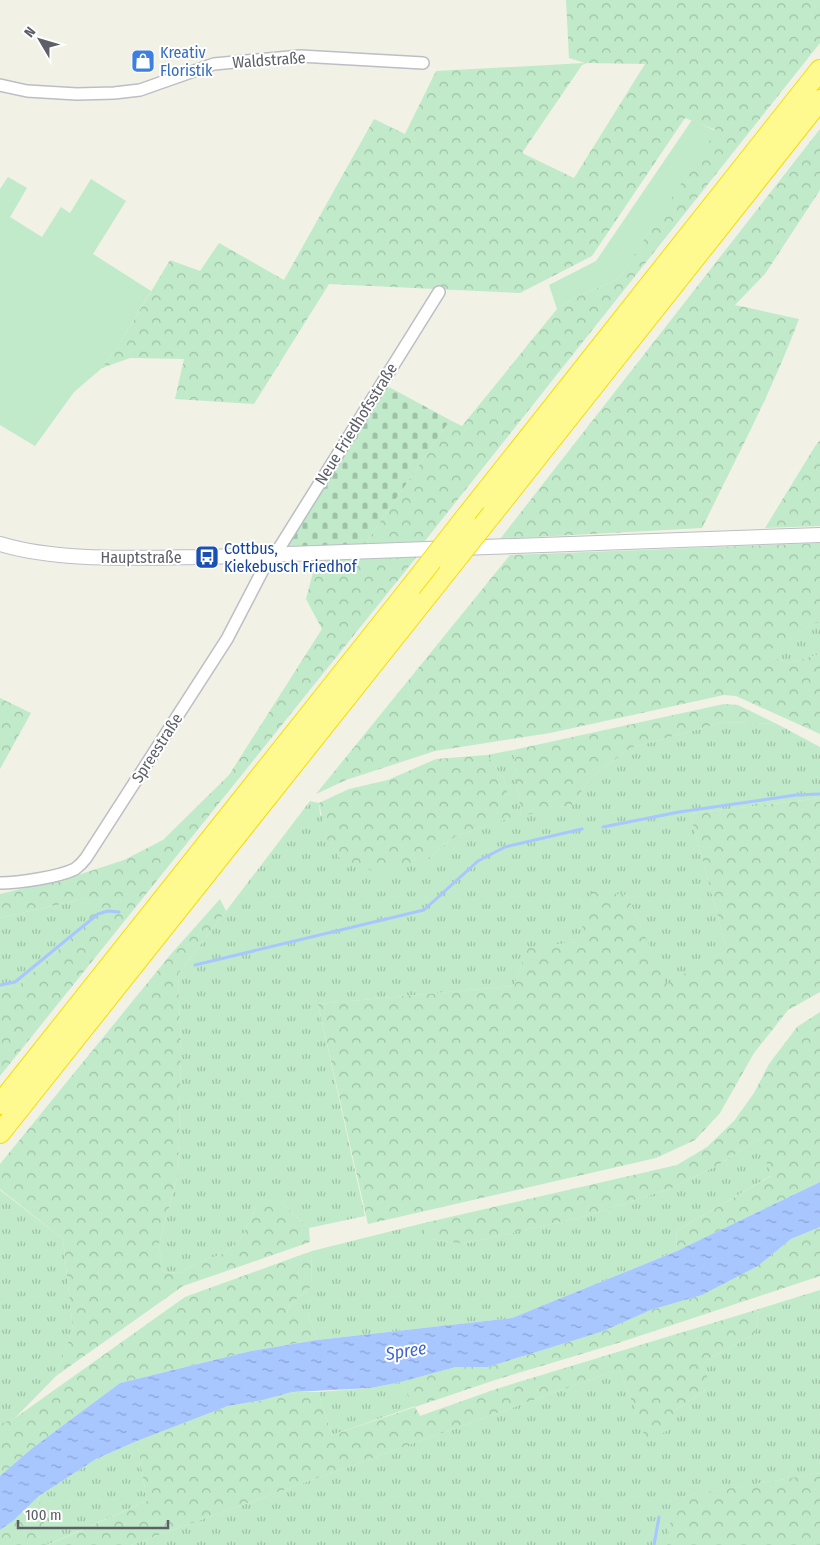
<svg xmlns="http://www.w3.org/2000/svg" width="820" height="1545" font-family="'Fira Sans Condensed',sans-serif">
  <defs>
    <pattern id="grass-tufts" width="24" height="20" patternUnits="userSpaceOnUse" patternTransform="scale(1.25)"><rect width="24" height="20" fill="#c0eac9"/><path d="M3 7l-1-3M5 7V3M7 7l1-3M15 17l-1-3M17 17v-4M19 17l1-3" fill="none" stroke="#9fc1a7"/></pattern>
    <pattern id="forest-crowns" width="20" height="18" patternUnits="userSpaceOnUse" patternTransform="scale(1.25)"><rect width="20" height="18" fill="#c0eac9"/><path d="M2 6a3 3 0 1 1 6 0M12 15a3 3 0 1 1 6 0" fill="none" stroke="#9fc1a7"/></pattern>
    <pattern id="cemetery-stones" width="16" height="16" patternUnits="userSpaceOnUse" patternTransform="scale(1.25)"><rect width="16" height="16" fill="#c0eac9"/><path d="M2 7V4a2 2 0 0 1 4 0v3zM10 15v-3a2 2 0 0 1 4 0v3z" fill="#9fc1a7"/></pattern>
    <pattern id="water-ripples" width="26" height="14" patternUnits="userSpaceOnUse" patternTransform="scale(1.25)"><rect width="26" height="14" fill="#a8c6ff"/><path d="M2 4q2-2 4 0t4 0M15 11q2-2 4 0t4 0" fill="none" stroke="#8ca4d2"/></pattern>
  </defs>
  <rect width="100%" height="100%" fill="#f1f1e6"/>
  <g fill="url(#grass-tufts)">
    <path d="M820,621v33l-32,9 -26,-9z"/>
    <path d="M724,722l53,2 43,23v51l-130,16 37,136 -61,35 -39,-90 -49,47 -50,6 -14,38 -196,18 47,212 -56,12 -27,-25 -26,5 -14,29 -17,16 -26,9 -19,11 -17,-1 -4,-28 19,-70 3,-121 -3,-79 132,-173 9,2 1,12 107,44 29,-23 56,-19 -8,-38 -17,-24 26,-5 8,65 51,-10 18,-26 40,-31z"/>
    <path d="M87,898v26l-69,62 -18,3v-71z"/>
    <path d="M759,1139l13,36 -96,56 1,20 -165,67 -195,22 -9,-26h-21l2,-9 22,-18 1,-36 112,-28 1,15 38,6 119,-27 90,-29 46,-23z"/>
    <path d="M0,1190l63,49 10,90 -17,47 -41,42 -15,6z"/>
    <path d="M820,1290v183l-145,25 -8,47h-536l472,-170h19l25,66 27,-30 33,-22v-29l48,-26 4,-25z"/>
    <path d="M401,1382l14,24 -83,29 -14,-43 53,-4z"/>
    <path d="M137,1441l10,60 -100,44 -8,-49 57,-37z"/>
  </g>
  <g fill="url(#forest-crowns)" fill-rule="evenodd">
    <path d="M566,0h254v43l-396,499 -59,2 85,-124 12,6 95,-117 17,-11 44,-19 98,-149 -31,-12 -93,138 -72,37 -191,-9 -75,120 -79,-5 9,-40 -54,-1 -28,10 23,-33 45,-75 30,11 19,-28 65,37 90,-161 31,15 31,-63 149,-8 -16,-5zM587,63l58,1 -71,114 -52,-25 60,-88z"/>
    <path d="M820,129v61l-55,84 -30,31 64,14c-27,72 -63,140 -97,209l-202,11z"/>
    <path d="M820,440v86l-55,2 49,-80z"/>
    <path d="M820,543v78l-57,33 25,9 32,-9v80l-84,-38 -12,-1 -174,38 -115,18 -89,29 -30,14 194,-239z"/>
    <path d="M419,554l-419,522v-87l18,-3 69,-62v-26l-87,20v-24l81,-20 43,-14 39,-20 66,-65 93,-146 -16,-30 10,-38z"/>
    <path d="M0,698l31,15 -31,56z"/>
    <path d="M724,704l14,1 39,19 -53,-2 -94,26 -40,31 -18,26 -51,11 -8,-66z"/>
    <path d="M487,755l17,24 9,38 -57,19 -29,23 -47,14 -38,-11 -16,-25 -7,-34 30,-14 39,-9 48,-21z"/>
    <path d="M820,798v194l-32,18 -34,43 -34,60 -25,27 -39,18 -288,66 -50,-220 196,-18 14,-39 50,-5 14,-51 35,4 39,89 61,-34 -37,-136z"/>
    <path d="M220,899l6,12 -48,63 3,79 -3,121 -19,70 4,28 17,1 19,-11 26,-9 17,-16 14,-29 12,-10 14,5 27,25 1,14 -127,44 -127,90 17,-47 -10,-90 -63,-50v-25l171,-210z"/>
    <path d="M820,1012v170l-143,69 -1,-20 95,-55 -12,-37 -41,26 -46,23 -90,29 -119,27 -39,-6v-15l253,-58 30,-18 27,-26 20,-28 15,-29 28,-37z"/>
    <path d="M820,1227v49l-202,67 -123,37 -80,27 5,9 79,-28 260,-79 -4,25 -48,26v29l-33,22 -4,18 -23,13 -25,-67h-19l-472,170h-131v-15l13,-9 26,-25 9,49 99,-44 -10,-60 91,-35 35,-6 29,-8h26l14,43 83,-28 -14,-25 55,-15h32l113,-35 50,-22 51,-15 56,-29 33,-27z"/>
    <path d="M312,1251l-1,36 -22,18 -2,8 21,1 9,26 -66,11 -131,32 -90,67 -30,26v-52l15,-6 170,-121z"/>
    <path d="M820,1473v72h-153l7,-47z"/>
  </g>
  <path fill="url(#cemetery-stones)" d="M387,386l63,34 -85,124 -84,4z"/>
  <g fill="#c0eac9">
    <path d="M692,120l24,11 -98,148 -44,19 -17,11 -8,-24 47,-24z"/>
    <path d="M8,177l19,11 -17,29 32,20 19,-30 9,6 21,-34 35,22 -33,53 58,37 -26,44 -23,33 -28,24 -39,54 -35,-21v-236z"/>
  </g>
  <path fill="url(#water-ripples)" d="M820,1182v45l-29,12 -33,27 -56,29 -51,15 -50,22 -113,35h-32l-55,15 -30,6 -79,4 -29,8 -35,6 -91,35 -41,18 -57,37 -26,25 -13,9v-54l30,-26 90,-67 131,-32 66,-11 195,-22 165,-67z"/>
  <g fill="none" stroke-linecap="round" stroke-linejoin="round">
    <g stroke="#a8c6ff" stroke-width="3">
      <path d="M603,827l76,-15 117,-17 24,-1"/>
      <path d="M195,965l229,-55 54,-49 27,-14 77,-18"/>
      <path d="M0,985l15,-3 83,-68 10,-3 11,1"/>
      <path d="M654,1545l5,-28"/>
    </g>
    <g stroke="#bdbec5" stroke-width="14">
      <g id="minor">
        <path d="M0,85l27,6 50,3 37,-1 26,-3 74,-26 86,-8 123,7"/>
        <path d="M0,883c18,0 59,-6 75,-14 4,-3 8,-7 11,-11l141,-219 39,-75 12,-14 161,-258"/>
      </g>
    </g>
    <g stroke="#bdbec5" stroke-width="16">
      <path id="tertiary" d="M0,544c63,19 142,13 207,13l613,-22"/>
    </g>
    <g stroke="#f7dd00" stroke-width="22">
      <g id="motorway">
        <path d="M492,514l328,-414"/>
        <path d="M465,518l355,-448"/>
        <path d="M0,1104l411,-517"/>
        <path d="M0,1133l450,-566"/>
      </g>
    </g>
    <use href="#minor" stroke="#fff" stroke-width="11"/>
    <use href="#tertiary" stroke="#fff" stroke-width="14"/>
    <use href="#motorway" stroke="#fffa8f" stroke-width="20"/>
    <g stroke="#f7dd00" stroke-width="22" stroke-linecap="butt">
      <g id="motorway-bridge">
        <path d="M450,567l42,-53"/>
        <path d="M411,587l54,-69"/>
      </g>
    </g>
    <use href="#motorway-bridge" stroke="#fffa8f" stroke-width="20"/>
  </g>
  <defs>
    <g id="shop-square" transform="scale(1.25)"><rect x="-9" y="-9" width="18" height="18" rx="4" fill="#3f7fe0" stroke="#fff"/><path d="M-5-2.5h2.3a2.7 3.5 0 0 1 5.4 0H5L5.5 6h-11ZM-1.5-2.5h3a1.5 2.3 0 0 0-3 0Z" fill="#fff"/></g>
    <g id="bus-square" transform="scale(1.25)"><rect x="-9" y="-9" width="18" height="18" rx="4" fill="#1a4fb4" stroke="#fff"/><path d="M-5-6H5V4H4V6H2V4H-2V6H-4V4H-5ZM-3.5-4V0h7V-4ZM-3.5 1.2v1.5H-2V1.2ZM2 1.2v1.5H3.5V1.2Z" fill="#fff"/></g>
  </defs>
  <g fill-rule="evenodd">
    <use href="#shop-square" x="143" y="61"/>
    <use href="#bus-square" x="207" y="557"/>
  </g>
  <g text-anchor="middle" dominant-baseline="central" stroke-width="4" stroke-linejoin="round" paint-order="stroke">
    <g font-size="16" fill="#366cbe" stroke="#fff" text-anchor="start">
      <text x="160" y="52">Kreativ<tspan x="160" dy="18">Floristik</tspan></text>
    </g>
    <g font-size="16" fill="#5d6067" stroke="#fff">
      <text transform="translate(269 60) rotate(-4)">Waldstraße</text>
      <text transform="translate(356 424) rotate(-58)">Neue Friedhofsstraße</text>
      <text x="141" y="557">Hauptstraße</text>
      <text transform="translate(157 748) rotate(-57)">Spreestraße</text>
    </g>
    <g font-size="16" fill="#164399" stroke="#fff" text-anchor="start">
      <text x="224" y="548">Cottbus,<tspan x="224" dy="18">Kiekebusch Friedhof</tspan></text>
    </g>
    <g font-size="18" font-style="italic" fill="#3e66ce" stroke="#fff">
      <text transform="translate(406 1351) rotate(-9)">Spree</text>
    </g>
  </g>
  <g transform="translate(40 40) rotate(308)" stroke="#ffffff" stroke-width="4" paint-order="stroke">
  <path d="M0-4L9 19L0 12L-9 19Z" fill="#5d6067"/>
  <text y="-8" font-size="14" font-weight="bold" text-anchor="middle" fill="#5d6067">N</text>
  </g>
  <path d="M18 1520v8h150v-8" fill="none" stroke="#5d6067" stroke-width="2.5"/>
  <text x="25" y="1520" font-size="15" fill="#5d6067" stroke="#ffffff" stroke-width="4" paint-order="stroke">100 m</text>
</svg>
